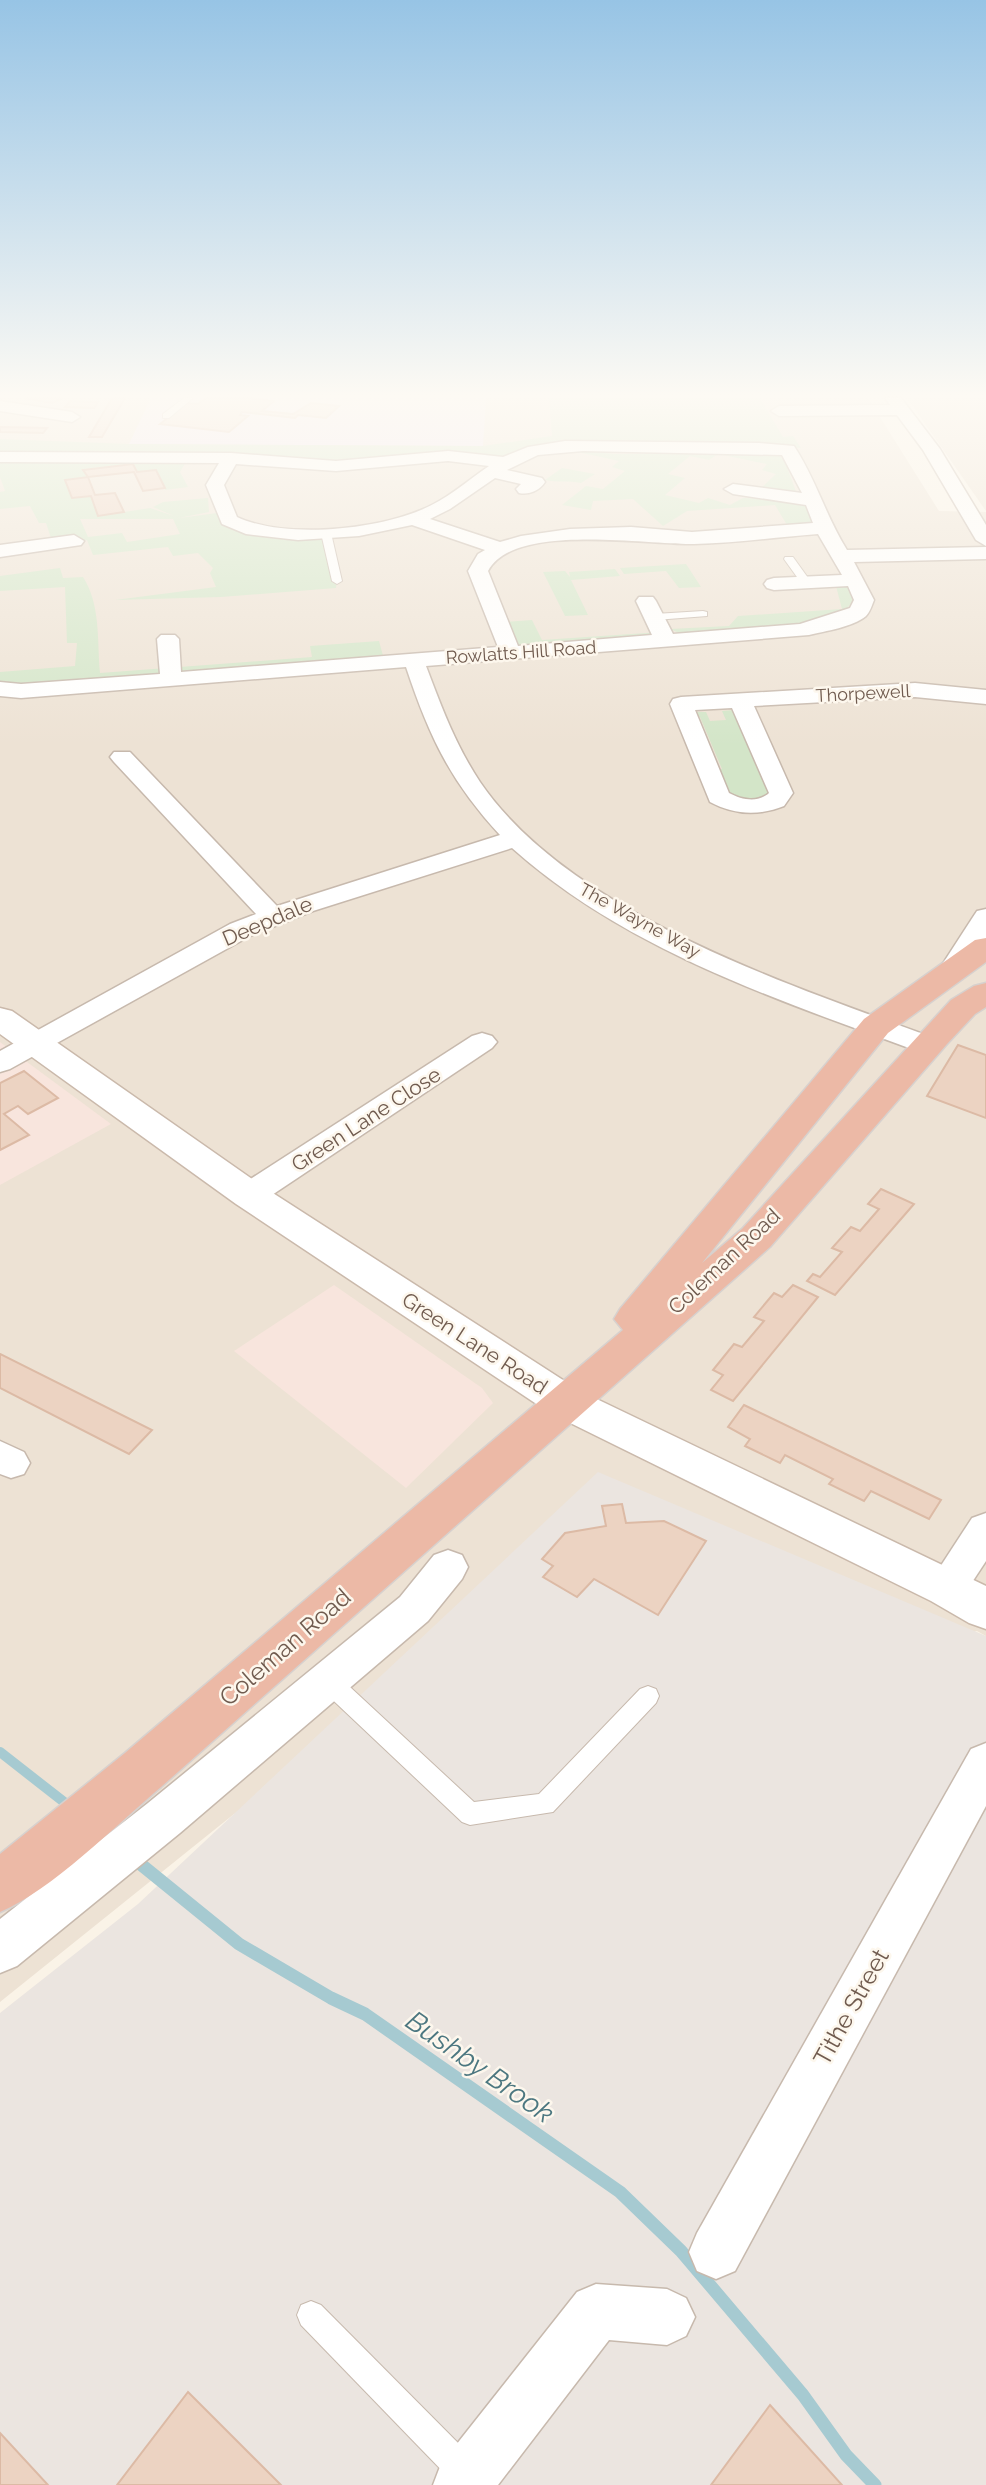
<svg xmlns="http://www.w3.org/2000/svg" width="986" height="2485" font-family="Raleway,sans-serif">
  <rect width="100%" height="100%" fill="#faf3e7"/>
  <g fill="#ede2d4">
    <path d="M0,398h868l71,113 47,1v1124l-9,-5 -743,183 -234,188z"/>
    <path d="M907,398h79v113z"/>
  </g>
  <g fill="#f8e5dd">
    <path d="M0,1042l111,82 -111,61z"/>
    <path d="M334,1285l148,103 11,15 -87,85 -172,-137z"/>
  </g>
  <path fill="#ebe5e0" d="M598,1472l388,164v849h-986v-472l138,-109z"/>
  <path fill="#f0e4f6" d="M151,398h335l-3,48 -354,-2z"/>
  <g fill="#d3e5c8" fill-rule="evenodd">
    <path d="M549,398h211l23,39 10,-1 8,12 -250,1 -49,13 -54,-6 -78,9 -183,-5 -7,12 8,15 -23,3 -9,-20 -19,2 -5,-8 -48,5 4,8 -23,3 7,18 19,-2 8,20 51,-8 24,8 -21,-9 10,-5 45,-4 1,14 -30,6 46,-6 14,14 87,7 11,48 -1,7 -115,9 -106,3 101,-13 -6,-14 3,-5 -15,-15 -25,3 -5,-9 -75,8 -6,-15 -34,4 -7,-21h-7l-9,-17 -30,3v-17l5,-1 -5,-14v-38l129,5 354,2 69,-10zM80,519h93l7,15 -53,8 -5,-9 -34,4z"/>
    <path d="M569,450l47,4 161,-1 8,9 12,32 -41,-1 20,-19 -14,-4 5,-6 -49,-10 -9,6 -19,-4 -22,18 17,4 -20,17 34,8 9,-5 22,7 13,-7 69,2 12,27 -34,3 -15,-25 -88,6 -24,15 -30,-27 -40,2 -2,9 -29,-5 24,-19 17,3 22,-18 -13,-4 7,-6z"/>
    <path d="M562,468l33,6 -14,9c-13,-3 -24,0 -36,-3z"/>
    <path d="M686,564l15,23 -22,1 -13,-17 -42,3 -4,-6z"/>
    <path d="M60,568l3,10 20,-1c18,28 14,64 17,96l212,-16 -2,-11 69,-5 6,22 -385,26v-17l75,-6 2,-23h-10l-2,-56 -65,4v-15z"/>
    <path d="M615,569l5,7 -49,4 17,35 -23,1 -22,-44 22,-1 5,6 -1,-5z"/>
    <path d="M843,585l7,3 4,12c-23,35 -127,33 -168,36l-16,-7 59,-3 9,-10 104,-7 -6,-23z"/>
    <path d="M532,620l10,20 119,-8 5,10 -156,10 -5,-30z"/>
    <path d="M735,710l38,83 -13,9 -30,-3 -15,-29 7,-1 -22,-52h-8l-1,-5h15l4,9 16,-1 -4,-9z"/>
  </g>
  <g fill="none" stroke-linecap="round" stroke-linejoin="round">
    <path stroke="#a6cad1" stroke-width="10" d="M0,1752l73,57"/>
    <path stroke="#a6cad1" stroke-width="13" d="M133,1858l106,86 92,54 34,16 255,178 61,59 122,144 43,60 29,30"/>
  </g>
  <g fill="#ecd3c2" stroke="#dcbaa5" stroke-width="2">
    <path d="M24,398h39l-11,5z"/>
    <path d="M112,398h13l-23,39h-13z"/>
    <path d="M206,398h49l-1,1 20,2 -12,10 31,3 18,-11 28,3 -13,12 -28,-3 -3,3 -53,-6 -2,3 8,1 -19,16 -69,-8 27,-21 11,1z"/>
    <path d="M70,401l28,1 -4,6 -29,-1z"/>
    <path d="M0,427l47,1 -4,5 -43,-1z"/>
    <path d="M133,464l4,8 19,-2 9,18 -22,3 -9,-19 -46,5 -5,-7z"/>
    <path d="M88,477l7,18 20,-2 9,19 -26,4 -7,-20 -19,2 -7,-18z"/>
    <path d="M958,1045l28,10v63l-59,-22z"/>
    <path d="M24,1071l34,27 -30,16 -10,-8 -14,8 25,21 -29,15v-67z"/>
    <path d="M881,1189l33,15 -79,91 -28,-14 6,-7 7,3 22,-25 -10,-4 19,-21 9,4 19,-22 -11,-5z"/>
    <path d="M793,1285l25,12 -85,104 -22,-11 12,-15 -10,-5 21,-26 8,3 22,-26 -10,-4 20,-24 8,4z"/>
    <path d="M0,1354l152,76 -23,24 -129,-66z"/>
    <path d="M744,1405l197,95 -12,19 -58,-28 -7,10 -35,-17 4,-5 -48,-24 -5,8 -35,-17 5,-7 -22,-12z"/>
    <path d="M622,1504l4,19 38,-2 42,20 -48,74 -64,-36 -17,18 -34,-20 10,-11 -11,-7 23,-26 41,-7 -4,-20z"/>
    <path d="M188,2392l93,93h-164z"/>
    <path d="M770,2405l72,80h-131z"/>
    <path d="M0,2433l48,52h-48z"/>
  </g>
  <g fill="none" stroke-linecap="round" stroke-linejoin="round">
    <g stroke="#c7b9ad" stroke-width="2">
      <g id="lane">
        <path d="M184,398h9l-24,20h-6v-4z"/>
        <path d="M326,530l5,3 11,48 -5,3 -5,-3 -11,-48z"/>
        <path d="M785,557h8l18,25 -1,2h-8l-18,-25z"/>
        <path d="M703,611l4,1v4l-52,4 -5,-3 5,-3z"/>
        <path d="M328,1671l8,3 138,128 65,-8 101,-105 8,-3 8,3 3,7 -3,7 -103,109 -83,13 -8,-3 -142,-134 -3,-7 3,-7z"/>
        <path d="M311,2301l10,4 154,155 4,11 -4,11 -8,3 -14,-3 -152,-157 -4,-10 4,-10z"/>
      </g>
    </g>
    <g stroke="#c7b9ad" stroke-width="3">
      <g id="street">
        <path d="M885,398h16l39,51 46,76v21l-10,-6 -53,-90 -26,-35 -118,1 -8,-5 8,-5 111,-1z"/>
        <path d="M0,401l72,11 8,5 -8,5 -72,-11z"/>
        <path d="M565,441l194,2 35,3c22,33 32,71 53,104l139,-3v12l-132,3 20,38c-2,5 -4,12 -8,16 -13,11 -41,15 -57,19l-383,31c15,40 30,80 54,116 90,132 312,204 457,257l5,6 -5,6 -10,3 -10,-3c-141,-52 -291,-101 -405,-203l-199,63 -63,25 -240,133 -10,3v-21l230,-127 26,-10 -142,-152 -4,-5 4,-5h16l147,154 223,-71c-50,-54 -71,-99 -94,-168l-385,31 -21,-2v-14l21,2 139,-10 -3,-35 4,-4h14l4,4 2,33 317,-25 -30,-76 10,-17 7,-4 -73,-25 -53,11 -61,4 -52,-6 -24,-10 -16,-39 13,-22 -219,-1v-10l231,1 105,8 112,-10 55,6 25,-10zM583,451l199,4 20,38 -69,-9 -9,5 9,5 73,11 7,18 -121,9 -61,-5 -61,2 -49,7 -21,6 -70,-23 20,-10 45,-31 26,6 -5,5 3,4c10,2 20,-2 26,-11l-3,-4 -35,-8 31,-15zM448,461l41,5c-22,15 -43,34 -68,44 -48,20 -136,29 -184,7l-13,-32 12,-21 100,7zM818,534l24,41 -68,3 -7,2 -3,4 3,4 7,2 74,-4 6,14 -4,8 -50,16 -127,10 -17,-33 -3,-4h-14l-3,4 16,34 -134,11 -30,-75c26,-49 159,-26 206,-27 42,-1 83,-7 124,-10z"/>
        <path d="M74,535l10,6 -3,4 -81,12v-12z"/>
        <path d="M915,683l71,7v14l-71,-7 -161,9 39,87 -9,13c-25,10 -50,9 -74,-4l-40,-98 3,-5 8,-2zM732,708l37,85c-11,10 -27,7 -40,0l-34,-83z"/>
        <path d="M986,909v30l-24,38 -10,2 -10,-2 -4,-6 35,-54 4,-6z"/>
        <path d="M482,1033l10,3 5,6 -5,6 -232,155 -11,3 -11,-3 -5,-8 5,-8 234,-151z"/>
        <path d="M0,1441l24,11 6,11 -6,11 -13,4 -11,-4z"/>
        <path d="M986,1513v48l-25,38 -14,5 -14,-5 -6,-12 45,-69z"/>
        <path d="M448,1550l14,5 6,12 -6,12 -34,42 -248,212 -163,133 -17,7v-54l148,-116 252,-206 34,-42z"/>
        <path d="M986,1743v63l-251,465 -19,8 -19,-8 -8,-19 8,-19 274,-484z"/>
        <path d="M596,2284l71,5 19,9 9,19 -9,19 -19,9 -58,-5 -111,145h-65l8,-21 136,-172z"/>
      </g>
    </g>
    <g stroke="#cab9ab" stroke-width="3">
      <path id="secondary" d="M0,1008l12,3 250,175 318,205 406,195v43l-17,-6 -38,-22 -381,-188 -314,-209 -236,-170z"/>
    </g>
    <g stroke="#d7d1ce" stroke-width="3">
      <path id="highway" d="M986,938v24l-98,71 -186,230 40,-34 209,-229 23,-14 12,-3v24l-11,7 -28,30 -177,203 -609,540c-44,37 -110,104 -161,125v-58l125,-101 498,-423 -9,-11 6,-10 244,-290 111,-79z"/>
    </g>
    <use href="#lane" fill="#fff" fill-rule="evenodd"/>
    <use href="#street" fill="#fff" fill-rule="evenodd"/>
    <use href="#secondary" fill="#fff" fill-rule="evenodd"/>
    <use href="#highway" fill="#ecb9a6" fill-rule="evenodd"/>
  </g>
  <linearGradient id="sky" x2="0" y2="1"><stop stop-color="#97c4e5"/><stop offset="0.53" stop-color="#fdfaf4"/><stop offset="1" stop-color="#fdfaf4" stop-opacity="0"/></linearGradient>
  <rect width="986" height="746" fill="url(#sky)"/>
  <g text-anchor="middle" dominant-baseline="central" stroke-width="5" stroke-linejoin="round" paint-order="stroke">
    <g font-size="18" fill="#705b4f" stroke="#fdf7ed">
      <text transform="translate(521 652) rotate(-4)">Rowlatts Hill Road</text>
      <text transform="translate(863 693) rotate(-3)">Thorpewell</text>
      <text transform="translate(640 920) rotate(29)">The Wayne Way</text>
    </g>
    <g font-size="21" fill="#705b4f" stroke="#fdf7ed">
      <text transform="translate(267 921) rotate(-23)">Deepdale</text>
      <text transform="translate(366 1119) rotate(-33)">Green Lane Close</text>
      <text transform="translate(724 1261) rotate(-43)">Coleman Road</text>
      <text transform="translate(475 1343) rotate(33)">Green Lane Road</text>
    </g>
    <g font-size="24" fill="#705b4f" stroke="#fdf7ed">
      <text transform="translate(285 1647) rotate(-41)">Coleman Road</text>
      <text transform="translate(851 2007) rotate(-61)">Tithe Street</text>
    </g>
    <g font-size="28" font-style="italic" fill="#4c7780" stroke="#fdf7ed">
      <text transform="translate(480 2067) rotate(35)">Bushby Brook</text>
    </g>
  </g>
</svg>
